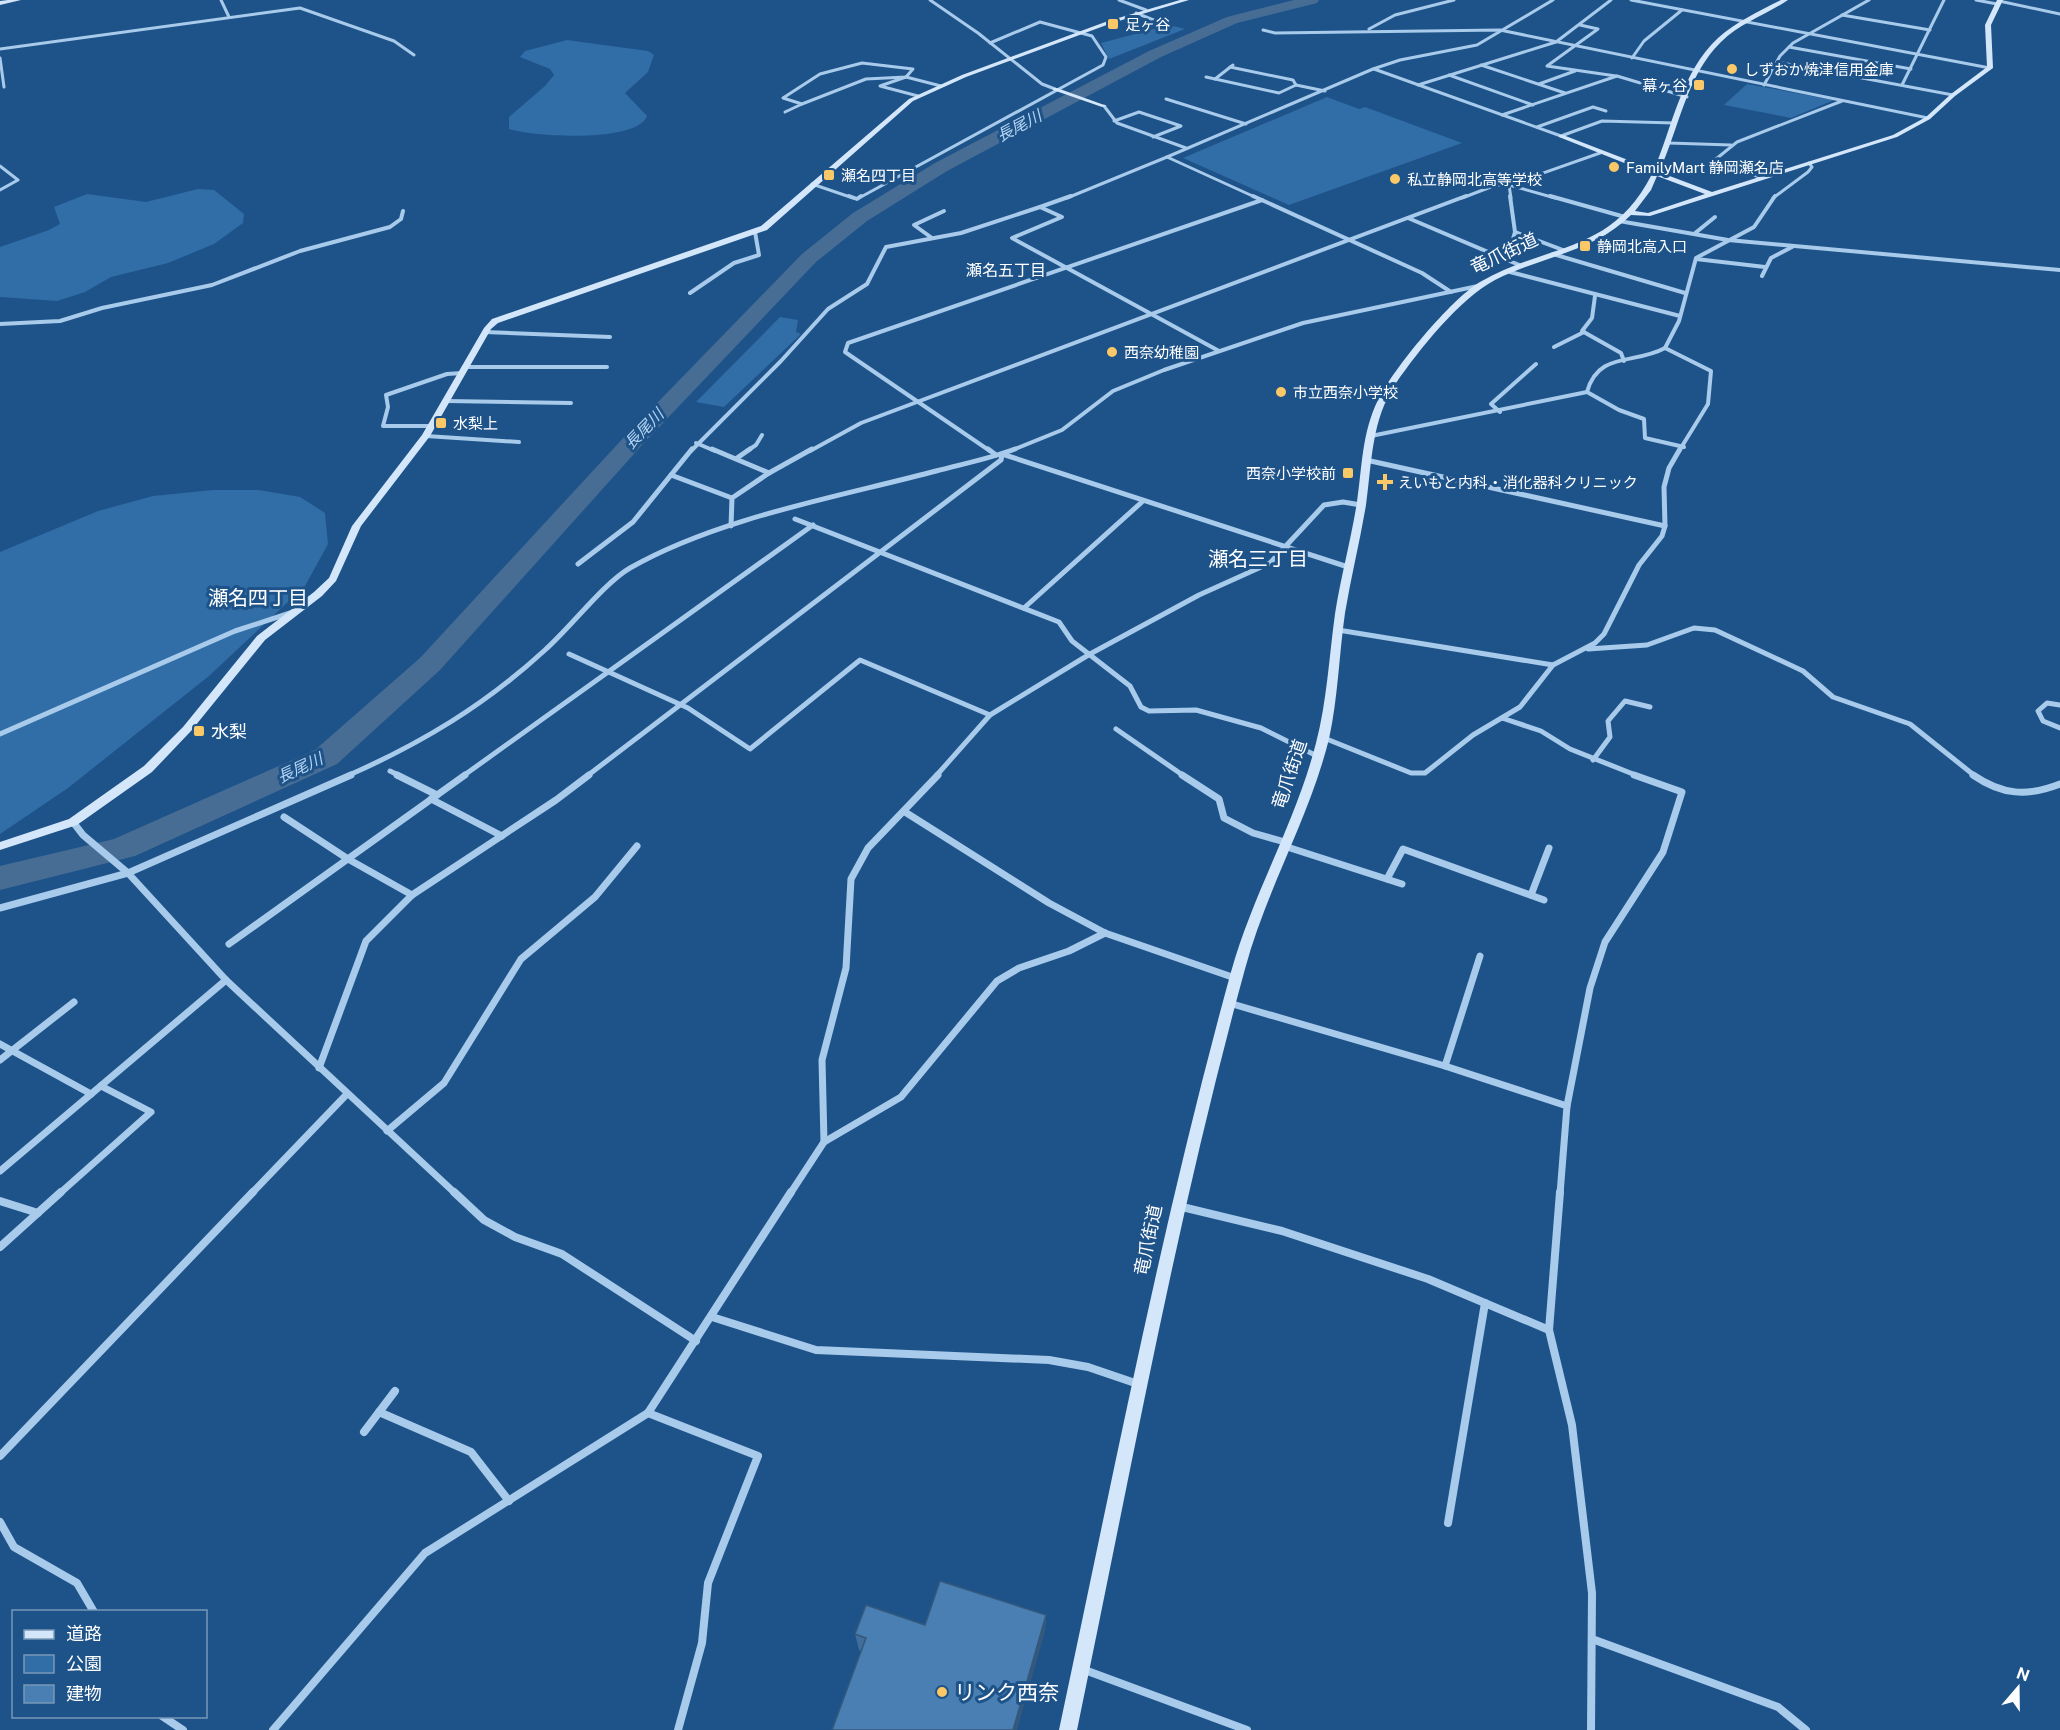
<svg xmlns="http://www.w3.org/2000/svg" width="2060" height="1730" font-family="'Public Sans','Noto Sans JP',sans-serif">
  <rect width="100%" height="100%" fill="#1e5389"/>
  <g fill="#316da7">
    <path d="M1169,25l16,4 -76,30 -8,-16z"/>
    <path d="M567,40l81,11 6,4 -6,17 -23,21 22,23c-10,27 -113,21 -138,13v-12l36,-31 9,-11 -4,-6 -30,-12 5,-6z"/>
    <path d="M1747,84l87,16 -43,18 -67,-13z"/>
    <path d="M1327,97l32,12 6,-2 97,36 -173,62 -106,-47z"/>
    <path d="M198,189l16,1 30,24 -1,9 -29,21 -46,19 -57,14 -26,15 -28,9 -57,-4v-50l49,-17 11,-6 -6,-17 33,-13 59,8z"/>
    <path d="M780,317l18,3 -2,12 5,2 -77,73 -28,-5z"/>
    <path d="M213,490h46l41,7 25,16 3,31 -23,42 -96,90 -141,112 -68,46v-282l98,-41 55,-15z"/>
  </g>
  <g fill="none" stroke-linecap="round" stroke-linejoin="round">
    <path fill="#476d94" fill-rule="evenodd" d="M1294,0h25l-2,3 -80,20 -76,34 -214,114 -80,50 -51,41 -174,183 -202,225 -103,94 -202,92 -135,34v-24l114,-27 201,-89 105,-92 206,-223 176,-181 51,-41 82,-50 214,-112 78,-34z"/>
    <g stroke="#a8caeb" stroke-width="3">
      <path d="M221,0l8,17"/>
      <path d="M930,0l48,33 64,51 13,5"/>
      <path d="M1119,0l27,10"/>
      <path d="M1631,0l359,68"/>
      <path d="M1976,0l21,4"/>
      <path d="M1999,1l61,13"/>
      <path d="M1136,13l30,12"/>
      <path d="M1842,15l88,15"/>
      <path d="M1580,25l18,4 -51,37 69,10"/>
      <path d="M1369,29l26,-14 59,-15"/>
      <path d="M1263,30l12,3 225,-3 428,88"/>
      <path d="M1789,47l122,22"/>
      <path d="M0,49l300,-41 94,33 20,14"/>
      <path d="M0,58l4,29"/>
      <path d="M1632,58l12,-17 38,-31"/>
      <path d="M1777,62l176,33"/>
      <path d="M862,63l51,6 -7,8 -40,2 -64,25 -19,-6 37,-24z"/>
      <path d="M1481,65l84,28"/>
      <path d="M1230,67l63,13 3,5"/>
      <path d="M1374,69l187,67 41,-15 72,2"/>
      <path d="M1449,75l84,30"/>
      <path d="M906,77l35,9"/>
      <path d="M906,77l-26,9 38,10"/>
      <path d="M1206,77l73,16 17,-8 29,6"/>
      <path d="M1215,79l18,-14"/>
      <path d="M1539,84l36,-13"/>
      <path d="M1418,85l138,-43 55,-42"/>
      <path d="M1764,85l16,-29 13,-13 76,-43"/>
      <path d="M1902,85l42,-85"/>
      <path d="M1166,99l80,25"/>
      <path d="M1104,106l13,17 69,25"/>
      <path d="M785,112l17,-8"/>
      <path d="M1502,115l115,-39 70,21"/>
      <path d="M1114,121l25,-9 42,14 -28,11"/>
      <path d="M1537,127l56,-20 13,4"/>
      <path d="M1668,143l63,2"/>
      <path d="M1167,157l206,-88 27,-9 77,-15 76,-45"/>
      <path d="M0,166l18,14 -18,10"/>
      <path d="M1759,177l-43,-18 21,-17 105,-41"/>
      <path d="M812,184l41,14"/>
      <path d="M859,198l244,-133 3,-8 -14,-21 -52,-14 -50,21"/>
      <path d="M1067,198l100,-41 90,41"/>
      <path d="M1462,198l34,-13h13l91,-32"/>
      <path d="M1511,198l-2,-13 46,13"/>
      <path d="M1773,198l35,-26 4,-5 -3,-4"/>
    </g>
    <g stroke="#a8caeb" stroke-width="4">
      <path d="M849,196l8,3 4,-3"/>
      <path d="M1071,196l-31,11 22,10 -50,21 207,113"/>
      <path d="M1253,196l169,77 29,19"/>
      <path d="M1510,196l5,36 -8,28 15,6"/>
      <path d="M1550,196l75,21"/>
      <path d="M1408,218l99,42"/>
      <path d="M1619,221l109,19 332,30"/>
      <path d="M1515,232l48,18"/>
      <path d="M1694,234l21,-17"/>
      <path d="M932,238l-18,-13 30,-14"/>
      <path d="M1553,254l132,39"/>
      <path d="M1696,259l69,8"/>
      <path d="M1510,272l170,44"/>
      <path d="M1762,276l9,-18 21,-11"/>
      <path d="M690,293l44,-30 25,-8 -4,-23"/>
      <path d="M1595,296l-3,22 -10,13 39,22 3,8"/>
      <path d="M0,324l60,-3 42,-13 110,-23 88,-34 90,-24 11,-8 2,-8"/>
      <path d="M485,332l125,5"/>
      <path d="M1554,347l30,-15"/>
      <path d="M466,367h141"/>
      <path d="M1587,392l32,18 25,9 1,19 39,9"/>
      <path d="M446,401l125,2"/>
      <path d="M1500,412l-9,-8 45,-40"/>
      <path d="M432,426h-49l5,-19 -2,-12 61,-21 15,-1"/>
      <path d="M426,436l93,6"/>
      <path d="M1371,436l216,-44c11,-41 47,-27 78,-44"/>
      <path d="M696,443l19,8"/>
      <path d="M691,451l90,-90 47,-52 39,-25 19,-37 75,-14 79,-26"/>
      <path d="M747,451l9,-6 6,-10"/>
      <path d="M810,451l51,-28 605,-227"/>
      <path d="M990,451l-145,-99 3,-9 414,-143"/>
      <path d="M1010,451l52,-21 51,-39 51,-21 139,-47 175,-37"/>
      <path d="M1679,451l29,-47 3,-33 -46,-23 14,-27 17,-63 58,-31 21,-31"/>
    </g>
    <g stroke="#a8caeb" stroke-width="5">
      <path d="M712,449l57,24"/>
      <path d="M988,449l8,6"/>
      <path d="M1002,454l346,113"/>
      <path d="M737,458l13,-9"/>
      <path d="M1366,460l299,66"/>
      <path d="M671,475l61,23"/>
      <path d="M795,519l264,103 13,19 58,45 11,21 8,4 47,-1 65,18 56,28"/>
      <path d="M731,526l1,-28 37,-25 43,-24"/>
      <path d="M578,564l55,-42 59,-73"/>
      <path d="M1024,608l119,-107"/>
      <path d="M1338,630l215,35"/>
      <path d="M1588,649l59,-4 47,-17 21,2 88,41 30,26 77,27 65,52"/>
      <path d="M569,654l119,54 62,41 110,-89 130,55"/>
      <path d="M2060,705l-13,-2 -9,8 5,10 17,7"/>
      <path d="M1502,718l39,13 29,18 68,27"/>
      <path d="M1116,729l68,47"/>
      <path d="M0,734l235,-103 55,-18"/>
      <path d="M1324,738l87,35h14l48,-38 47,-28 33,-42 42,-22 9,-9 35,-69 23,-29 3,-10 -1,-39 5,-19 11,-19"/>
      <path d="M1593,760l17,-23 -2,-16 17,-20 25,6"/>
      <path d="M390,771l10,5"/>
      <path d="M347,776c75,-33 138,-71 198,-126 25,-22 59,-67 85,-82 87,-50 208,-71 306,-97 26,-7 53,-12 79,-22"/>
      <path d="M463,776l350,-251"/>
      <path d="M587,776l414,-316 1,-6"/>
      <path d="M936,776l54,-61 100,-61 109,-59 71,-32 54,-58 19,-3 18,3"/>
    </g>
    <g stroke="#a8caeb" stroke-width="7">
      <path d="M397,775l40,20"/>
      <path d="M1182,775l37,24 5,19 29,15 32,9"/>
      <path d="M1973,775c29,20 54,22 87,9"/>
      <path d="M431,799l71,37"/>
      <path d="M905,812l144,91 56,30 130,45"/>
      <path d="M284,817l64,42 64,36"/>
      <path d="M73,822l10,13 45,38 98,107 230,214"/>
      <path d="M1284,846l118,38"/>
      <path d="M1387,879l16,-30 141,51"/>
      <path d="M1531,895l18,-47"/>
      <path d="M0,908l128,-35 223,-98"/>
      <path d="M229,944l236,-169"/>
      <path d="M1229,1003l216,63 122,40 -7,88"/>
      <path d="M0,1044l91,50"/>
      <path d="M0,1060l74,-58"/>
      <path d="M1445,1066l35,-110"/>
      <path d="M319,1068l47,-127 46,-46 144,-95 33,-25"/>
      <path d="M1567,1106l23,-118 15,-46 58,-90 19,-60 -48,-17"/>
      <path d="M387,1131l57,-48 77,-124 74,-62 42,-51"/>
      <path d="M824,1142l-2,-82 24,-92 5,-89 17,-31 70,-73"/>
      <path d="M0,1171l226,-191"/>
      <path d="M59,1194l92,-82 -50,-26"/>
      <path d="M251,1194l96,-100"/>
      <path d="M790,1194l34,-52 77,-45 96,-116 22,-13 50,-17 36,-18"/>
    </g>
    <g stroke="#a8caeb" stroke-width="8">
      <path d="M454,1192l30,28 31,17 47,17 134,87"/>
      <path d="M1560,1192l-11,138 23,95 20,168 -1,137"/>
      <path d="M0,1201l38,12"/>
      <path d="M1178,1206l104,25 146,48 121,51"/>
      <path d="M0,1247l61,-55"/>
      <path d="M712,1317l104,33 233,10 39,7 50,17"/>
      <path d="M379,1412l92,40 38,49"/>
      <path d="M648,1413l110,43 -50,127 -6,60 -24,87"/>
      <path d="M364,1432l31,-41"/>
      <path d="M0,1456l253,-264"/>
      <path d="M0,1522l14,25 63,36 17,29"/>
      <path d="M1448,1523l37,-220"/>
      <path d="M1592,1639l186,68 28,23"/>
      <path d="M1082,1669l165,61"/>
      <path d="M162,1716l21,14"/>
      <path d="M273,1730l152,-177 223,-140 143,-221"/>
    </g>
    <g fill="#d4e6f9" fill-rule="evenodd">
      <path d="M8,0h13l-21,5v-4z"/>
      <path d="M1180,0h9l-77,23 -146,54 -53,24 -146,129 -269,93 -7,6 -61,107 -69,90 -25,55 -14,15 -57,44 -74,91 -39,41 -75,53 -77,25v-8l69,-23 75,-53 39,-39 74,-91 57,-44 15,-14 23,-52 70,-91 62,-107 8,-9 269,-93 148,-127 53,-24 146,-54z"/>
      <path d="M1781,0h7c-22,15 -48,23 -67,42 -35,34 -42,87 -62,130l53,20 181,-57 33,-18 25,-23 36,-27 -2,-42 12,-25h6l-12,25 2,43 -38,28 -25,23 -33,18 -247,79 -19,-1c-37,37 -91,42 -136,65 -36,19 -76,70 -99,103 -25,37 -24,80 -30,122 -6,36 -15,72 -21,108 -6,42 -7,85 -16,126 -20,80 -63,151 -84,230 -69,251 -115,507 -168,761h-18c54,-253 103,-508 172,-758 22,-79 65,-150 85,-229 11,-42 13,-86 19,-129 6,-38 16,-74 22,-112 5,-34 5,-70 21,-102 15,-31 73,-101 102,-118 68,-39 132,-28 172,-108l-93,-37v-2h4l91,35c18,-43 28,-99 64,-132 18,-16 41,-27 63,-38zM1657,176l48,18 -57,19 -13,-2 16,-21z"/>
      <path d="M1053,88h4l50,18 -5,1 -49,-17z"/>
    </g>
  </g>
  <path fill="#406d9a" d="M1046,1615l-1,16 -184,20 -2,-1 -4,-16 70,-9z"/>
  <path fill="#34597d" d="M1046,1615l-1,16 -28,99h-4z"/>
  <path fill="#4a7fb3" stroke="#34597d" stroke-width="1.5" d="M940,1581l106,34 -33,115h-181l34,-92 -11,-4 11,-29 59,20z"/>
  <g fill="#fbc867" stroke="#1e5389" stroke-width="2">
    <rect x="1107" y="18" width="12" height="12" rx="3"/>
    <circle cx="1732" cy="69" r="6"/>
    <rect x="1693" y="79" width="12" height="12" rx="3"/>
    <circle cx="1614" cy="167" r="6"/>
    <rect x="823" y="169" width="12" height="12" rx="3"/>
    <circle cx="1395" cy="179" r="6"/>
    <rect x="1579" y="240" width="12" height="12" rx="3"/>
    <circle cx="1112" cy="352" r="6"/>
    <circle cx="1281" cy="392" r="6"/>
    <rect x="435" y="417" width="12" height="12" rx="3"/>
    <rect x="1342" y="467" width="12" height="12" rx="3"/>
    <path d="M1382 473h6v6h6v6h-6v6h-6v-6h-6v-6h6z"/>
    <rect x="193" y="725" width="12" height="12" rx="3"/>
    <circle cx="942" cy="1692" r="6"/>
  </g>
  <g text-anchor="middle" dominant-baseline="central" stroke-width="6" stroke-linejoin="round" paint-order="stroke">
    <g font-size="15" fill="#fff" stroke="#1e5389" text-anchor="start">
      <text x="1125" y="24">足ヶ谷</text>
      <text x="1744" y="69">しずおか焼津信用金庫</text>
      <text x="1687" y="85" text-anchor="end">幕ヶ谷</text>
      <text x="1626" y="167">FamilyMart 静岡瀬名店</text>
      <text x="841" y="175">瀬名四丁目</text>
      <text x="1407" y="179">私立静岡北高等学校</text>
      <text x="1597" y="246">静岡北高入口</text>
      <text x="1124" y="352">西奈幼稚園</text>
      <text x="1293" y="392">市立西奈小学校</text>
      <text x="453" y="423">水梨上</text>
      <text x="1336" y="473" text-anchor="end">西奈小学校前</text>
      <text x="1398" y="482">えいもと内科・消化器科クリニック</text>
    </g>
    <g font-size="16" font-style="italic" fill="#b4d4f3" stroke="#1e5389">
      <text transform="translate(1019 126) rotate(-28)">長尾川</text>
      <text transform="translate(644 429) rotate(-46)">長尾川</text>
      <text transform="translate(300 768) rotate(-25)">長尾川</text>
    </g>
    <g font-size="16" fill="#fff" stroke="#1e5389">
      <text x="1006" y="270">瀬名五丁目</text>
    </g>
    <g font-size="18" fill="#fff" stroke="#1e5389">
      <text transform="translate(1504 253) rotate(-25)">竜爪街道</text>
      <text transform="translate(1289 774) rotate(-71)">竜爪街道</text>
      <text transform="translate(1148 1240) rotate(-78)">竜爪街道</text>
    </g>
    <g font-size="18" fill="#fff" stroke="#1e5389" text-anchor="start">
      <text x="211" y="731">水梨</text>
    </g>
    <g font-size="20" fill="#fff" stroke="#1e5389">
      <text x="1258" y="559">瀬名三丁目</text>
      <text x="258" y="598">瀬名四丁目</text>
    </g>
    <g font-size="21" fill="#fff" stroke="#1e5389" text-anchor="start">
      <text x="954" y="1692">リンク西奈</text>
    </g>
  </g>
  <rect x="12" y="1610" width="195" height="108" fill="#1e5389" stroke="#7898b8" stroke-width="1.5"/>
  <rect x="24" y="1630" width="30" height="9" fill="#d4e6f9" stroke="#7898b8" stroke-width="1.5"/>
  <text x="66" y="1640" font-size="18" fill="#ffffff">道路</text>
  <rect x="24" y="1655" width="30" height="18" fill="#316da7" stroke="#7898b8" stroke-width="1.5"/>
  <text x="66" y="1670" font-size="18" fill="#ffffff">公園</text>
  <rect x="24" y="1685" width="30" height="18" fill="#4a7fb3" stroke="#7898b8" stroke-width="1.5"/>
  <text x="66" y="1700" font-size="18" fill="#ffffff">建物</text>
  <g transform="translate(2018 1688) rotate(20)" stroke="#1e5389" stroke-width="4.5" paint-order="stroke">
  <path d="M0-4.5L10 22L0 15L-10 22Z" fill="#ffffff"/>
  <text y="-9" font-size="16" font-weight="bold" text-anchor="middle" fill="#ffffff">N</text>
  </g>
</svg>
